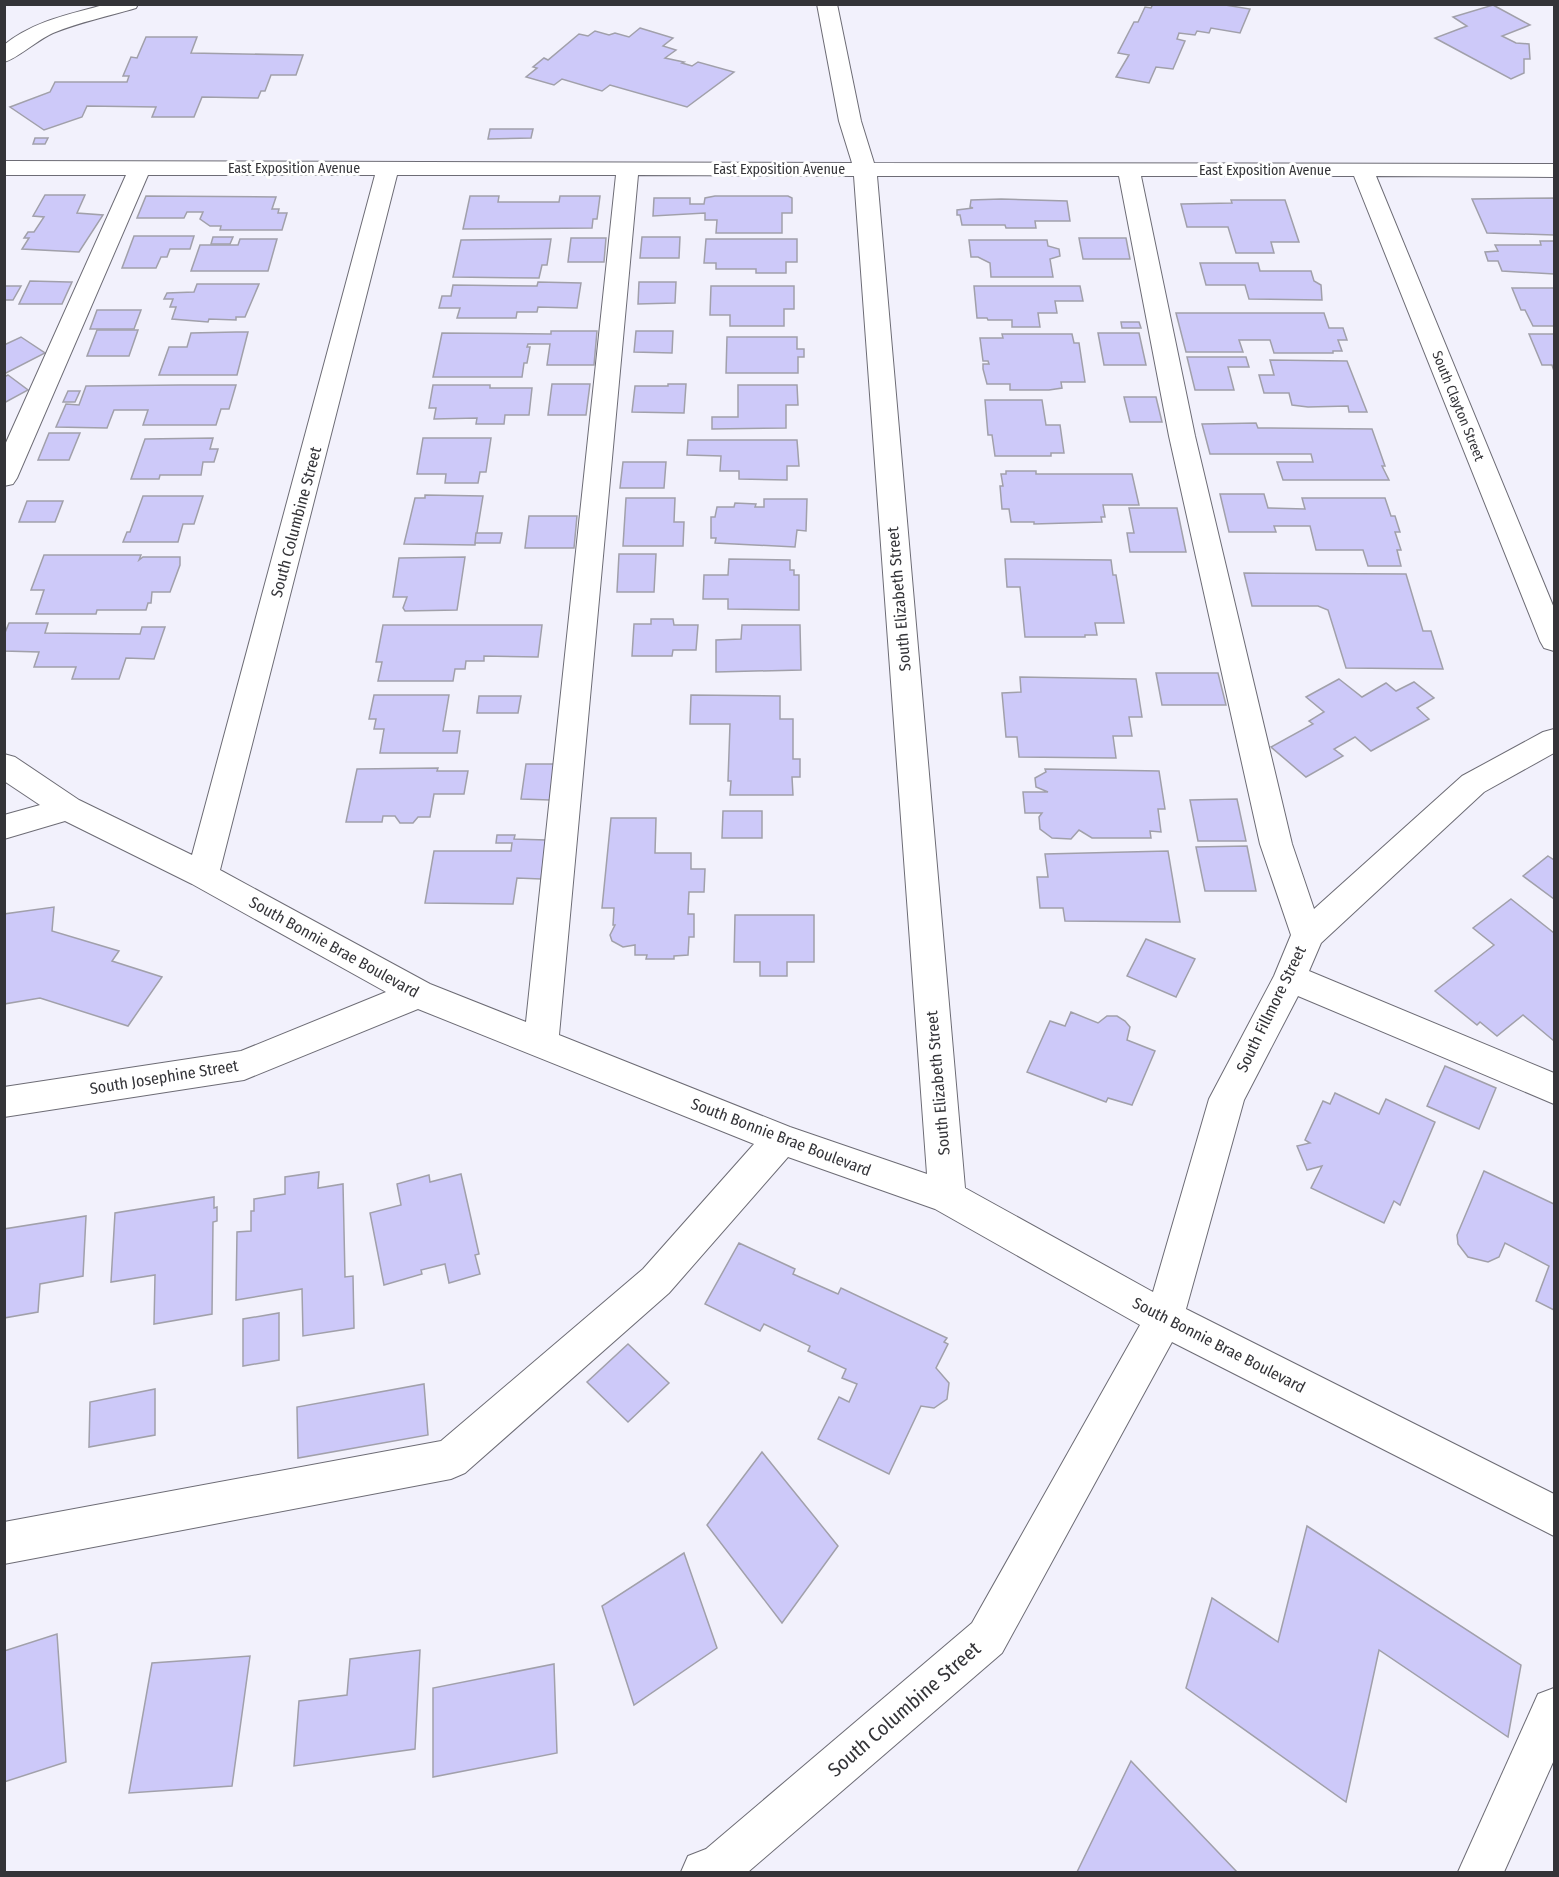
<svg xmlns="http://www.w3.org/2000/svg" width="1559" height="1877" font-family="'Fira Sans Condensed',sans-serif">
  <rect width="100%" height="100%" fill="#f2f1fc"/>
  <g fill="#cdc9f9" stroke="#a1a0aa" stroke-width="1.5">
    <path d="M1153,4h66l31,5 -10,24 -29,-5 -2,5 -12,-2 -2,4 -16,-2 -2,6 8,2 -12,28 -17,-2 -7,16 -33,-6 13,-22 -11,-2 16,-31h4l7,-15 6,1z"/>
    <path d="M1493,5l37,20 -28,11 14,7 13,1 1,15h-6v14l-13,6 -76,-41 32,-12 -14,-9z"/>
    <path d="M640,28l33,10 -10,8 13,4 -11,8 19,4 -2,1 10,3 6,-4 36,10 -47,35 -77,-22 -8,6 -40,-12 -8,6 -28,-8 11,-9 -4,-1 11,-9 4,2 31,-26 9,2 7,-5 14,4 6,-2 14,4z"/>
    <path d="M146,37h51l-6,16 112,2 -7,20h-25l-6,16h-4l-3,7 -56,-1 -8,20h-42l4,-10 -69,-1 -5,11 -38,13 -34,-23 40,-15 5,-10h72l2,-6h-6l8,-19 6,1z"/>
    <path d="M490,129h43l-2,9 -43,1z"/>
    <path d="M35,138h13l-3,6h-12z"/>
    <path d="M45,195h40l-8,18 26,2 -24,37 -57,-3 7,-11h-5l4,-6h6l10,-15 -11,-1z"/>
    <path d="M146,196l130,1 -4,12h7l-1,4h9l-5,17h-62l1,-4h-11l-10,-7 3,-7h-16l-3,6h-47z"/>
    <path d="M470,196h29l-1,6h61l1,-6h40l-3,23h-4l-1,9 -129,1z"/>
    <path d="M715,196h73l4,2v15h-10v20h-66l1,-13h-12v-7l-52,3 1,-18h36v6h14l1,-6z"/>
    <path d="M1554,198v37l-67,-2 -15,-34z"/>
    <path d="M1001,199l66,2 3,20h-35l1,7h-30l-1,-3h-43l-2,-10h-3v-5l16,-2 -3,-1 1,-7z"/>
    <path d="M1231,200h54l14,42h-28l3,11h-38l-8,-26h-41l-6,-23 51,-1z"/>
    <path d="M134,236h60l-4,13h-20l-3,8h-6l-5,11h-34z"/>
    <path d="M213,237h20l-3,7h-19z"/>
    <path d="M642,237h38l-1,21h-39z"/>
    <path d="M571,238h35l-2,24h-36z"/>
    <path d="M1079,238h47l4,21h-47z"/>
    <path d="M240,239h37l-9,32h-77l9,-26h38z"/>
    <path d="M551,239l-4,26h-5l-3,13 -86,-1 8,-37z"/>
    <path d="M706,239h91v23h-11v11h-30v-4h-40v-6h-12z"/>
    <path d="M969,240h78l1,6 11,3 1,7 -10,3 3,18h-62l-1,-14 -12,-6h-7z"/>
    <path d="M1540,241h14v33l-52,-3 -4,-10h-10l-3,-9 13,-1 -3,-6h46z"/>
    <path d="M1200,263h58l2,8h51l3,10 7,4 1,15 -73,-1 -4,-14h-39z"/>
    <path d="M30,281l39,1h3l-10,22h-43z"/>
    <path d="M538,282l43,1 -4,25 -39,-1 -1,5h-20l-1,6h-59l3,-10h-21l3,-12h9l2,-11 84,1z"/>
    <path d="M639,282h37l-1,21 -37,1z"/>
    <path d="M197,284h62l-14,33h-9v3l-27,-1 -1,3 -36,-3 4,-12h-6l3,-8h-9l3,-6 27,-1z"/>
    <path d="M4,286h17l-8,14h-9z"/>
    <path d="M711,286h83v23h-10v17h-54v-11h-20z"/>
    <path d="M974,286h106l3,15h-28l2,12h-19l2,14h-28v-7h-24l-1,-2h-10z"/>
    <path d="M1512,288h42v38h-21l-8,-16h-4z"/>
    <path d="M97,310h44l-7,19h-44z"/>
    <path d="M1176,313h148l5,15h14l4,12h-9l4,11h-9v2h-59l-4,-13h-31l4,12h-57z"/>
    <path d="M1121,322h18l2,6h-19z"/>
    <path d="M97,330h41l-9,26h-42z"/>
    <path d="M551,331h46l-3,34h-47l3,-21h-22l-1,3h3l-3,16h-3l-2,14h-89l9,-44 109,1z"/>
    <path d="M636,331h37l-1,22 -38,-1z"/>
    <path d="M236,332h12l-11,43h-78l10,-28h18l4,-14z"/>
    <path d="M1098,333h41l7,32h-42z"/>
    <path d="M1002,334h70l2,9h5l6,39h-24l1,6 -13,2h-39v-6h-23l-4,-15v-5h6l-1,-3h-5l-3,-23h23z"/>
    <path d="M1529,334h25v37l-2,-6h-10z"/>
    <path d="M21,337l24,16 -41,21v-29z"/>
    <path d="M727,337h70v12h7v8h-6v16h-72z"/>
    <path d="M1187,357h59l3,10h-21l6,23h-39z"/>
    <path d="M1270,360l77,1 20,51h-18l-1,-6 -40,1 -16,-2 -3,-12h-25l-5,-18h15z"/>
    <path d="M8,375l20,15 -24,13v-26z"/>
    <path d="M552,384h38l-4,31h-38z"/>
    <path d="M668,384h18l-2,29 -52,-1 3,-26h33z"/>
    <path d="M180,385h56l-7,24h-8l-5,16h-73l5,-15h-34l-7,18 -51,-1 10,-23 13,1 7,-19z"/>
    <path d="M433,385h57v3h42l-3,27h-24l-1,9h-28l1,-6 -43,1 2,-11h-7z"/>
    <path d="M738,385h59l1,20h-12v23l-74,1v-12h26z"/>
    <path d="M68,391h12l-5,11h-12z"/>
    <path d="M1124,397h32l6,25h-32z"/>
    <path d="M985,400h57l4,25h14l4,28h-13v3h-56l-3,-21h-4z"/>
    <path d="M1256,423l2,5 114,1 13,37h-3l7,14h-106l-6,-18h36l-2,-8h-101l-8,-30z"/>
    <path d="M49,433h31l-11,27h-31z"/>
    <path d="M213,438l-3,11h8l-4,13h-11l-2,13h-41l-1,4h-28l14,-40z"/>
    <path d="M423,438h68l-5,34h-6l-2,11h-33l1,-9h-29z"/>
    <path d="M688,440h109l2,26h-12v14l-48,-1v-8h-19l1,-15 -34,-1z"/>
    <path d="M623,462h43l-2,26h-44z"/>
    <path d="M1006,471h30v3h96l7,31h-36l2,12h-4l1,5 -68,2v-2h-23l-2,-13h-7l-2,-23h3l-2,-12h5z"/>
    <path d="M1220,494h44l4,14 37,1 -3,-11h83l6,18h4l5,16h-5l6,18h-4l4,16h-33l-5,-16h-47l-6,-24h-36l2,6h-47z"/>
    <path d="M425,495l58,1 -8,49 -71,-1 11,-46h10z"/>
    <path d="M143,496h60l-9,28h-11l-5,18h-55l4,-10h3z"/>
    <path d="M626,498h49l-1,24h10l-1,24h-60z"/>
    <path d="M764,499h43l-1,32 -9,-1 -2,17 -80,-4 1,-5h-5v-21h4l2,-10h17l1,-4 21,1 -1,3h9z"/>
    <path d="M27,501h36l-8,21h-36z"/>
    <path d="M1129,508h48l9,44h-56l-3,-19h7z"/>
    <path d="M529,516h48l-3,32h-49z"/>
    <path d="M476,533h26l-2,10h-25z"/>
    <path d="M619,554h37l-2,38h-37z"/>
    <path d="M44,555h97l-2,5 4,-3h37v8l-10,27h-18l-1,11h-3l-2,7h-49l-1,4h-60l8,-24h-13z"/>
    <path d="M465,557l-8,53 -52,1 -2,-3 4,-11h-14l6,-39z"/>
    <path d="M729,559l61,1v10h4v5h5v35l-71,-1v-10h-25l1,-24h24z"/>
    <path d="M1005,559l106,1 2,15h3l8,48h-29l2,12h-12v2h-60l-5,-50h-13z"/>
    <path d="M1244,573l162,1 17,57h8l12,38 -97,-1 -18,-58 -10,-4h-66z"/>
    <path d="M651,619h22l1,6h24l-2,25h-23l-1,6h-40l2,-32h17z"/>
    <path d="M9,623h39l-3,10 95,1 2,-7h23l-11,32 -28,-1 -7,21h-47l4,-12h-42l5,-15 -35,-1v-16z"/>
    <path d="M383,625h159l-4,32 -54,-1v5h-18l-1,8h-10l-2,12h-75l4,-19h-6z"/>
    <path d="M742,625h58l1,45 -85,2v-32l25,-1z"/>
    <path d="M1156,673h62l8,32h-64z"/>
    <path d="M1020,677l116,2 6,38h-13l3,19h-19l3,22 -97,-1 -2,-20h-11l-4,-44 19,-1z"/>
    <path d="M1339,679l23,18 24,-14 10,8 18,-9 20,16 -17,10 12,11 -58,32 -16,-14 -21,12 9,7 -37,21 -35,-30 42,-23 -4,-3 15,-9 -18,-15z"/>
    <path d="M374,695h75l-6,36h17l-3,22h-77l4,-24h-10l2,-10h-7z"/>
    <path d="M691,695l89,1v23h13v40h7v18h-8l1,18h-63l1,-14h-3l2,-57h-40z"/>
    <path d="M479,696h42l-3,17h-41z"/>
    <path d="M526,764h28l-4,36 -29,-1z"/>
    <path d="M438,768l-1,3h31l-4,23h-30l-4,23h-12l-5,6h-13l-5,-7h-12l-1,6h-36l11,-53z"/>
    <path d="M1045,769l114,2 6,38h-7l3,23 -11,-1 1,7h-59l-13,-8 -8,9 -19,-1 -12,-9 -1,-12 3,-4h-17l-2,-21h25l-12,-5 -1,-9 11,-6z"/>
    <path d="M1237,799l9,42h-48l-8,-41z"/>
    <path d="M723,811h39v27h-40z"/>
    <path d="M611,818h45l-1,35h36v16h14l-1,23h-15l-1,22h6v23h-5l-1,18 -14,1v3h-28l1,-4h-12v-10l-12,2 -11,-6 -2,-6 5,-10h-2l1,-17h-12z"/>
    <path d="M497,835h18l-1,4 32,1 -5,39 -24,-1 -4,26 -88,-1 9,-52h77l1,-8h-16z"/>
    <path d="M1247,846l9,45h-51l-9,-44z"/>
    <path d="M1168,851l12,71 -115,-1 -2,-13h-23l-3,-31h11l-3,-23z"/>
    <path d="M1548,856l6,4v39l-31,-23z"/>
    <path d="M1511,899l43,34v108l-31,-26 -26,21 -17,-14 -3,3 -42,-34 59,-46 -21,-17z"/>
    <path d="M54,907l-2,24 67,20 -7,10 50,16 -34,49 -88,-28 -36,6v-90z"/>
    <path d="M735,915h79v47h-27v14h-27v-14h-26z"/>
    <path d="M1146,939l49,20 -19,38 -49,-21z"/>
    <path d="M1071,1012l27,11 9,-7h10l8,5 5,6 -3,13 28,11 -23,54 -24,-7 -2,4 -79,-30 23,-51 15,5z"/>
    <path d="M1445,1066l51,22 -17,41 -52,-23z"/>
    <path d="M1335,1093l44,21 7,-15 49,23 -35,83 -6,-4 -10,22 -73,-35 11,-22 -15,4 -10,-24 13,-3 -5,-3 18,-39 7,3z"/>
    <path d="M1484,1171l70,33v106l-18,-9 13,-35 -44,-23 -6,14 -11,5 -20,-5 -10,-13 -1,-9z"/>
    <path d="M319,1172l-1,16 25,-4 2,93 8,-1 1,52 -51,8 -1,-47 -66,11 1,-68 14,-1v-20h3v-12l31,-5v-17z"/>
    <path d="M461,1174l18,80 -4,1 5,19 -31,9 -4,-19 -24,6 1,4 -38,11 -14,-72 31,-8 -4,-21 32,-9 1,7z"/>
    <path d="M214,1197v11l3,-1v14l-4,1 -1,92 -58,10 1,-49 -44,7 4,-69z"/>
    <path d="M86,1216l-3,60 -43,8 -2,28 -34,6v-89z"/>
    <path d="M739,1243l56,26 -2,5 45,20 3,-6 106,50 -3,4 4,2 -12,24 13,15 -2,16 -13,9 -13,-2 -32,68 -71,-35 21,-42 10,5 8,-18 -15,-6 4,-9 -38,-18 2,-5 -46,-22 -4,7 -55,-27z"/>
    <path d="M279,1313v47l-36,6v-47z"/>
    <path d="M628,1344l41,39 -41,39 -41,-40z"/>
    <path d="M424,1384l4,51 -130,23 -1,-51z"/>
    <path d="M155,1389v46l-66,12 1,-45z"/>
    <path d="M762,1452l76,94 -56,77 -75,-98z"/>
    <path d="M1307,1526l214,139 -13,72 -129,-87 -33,152 -160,-114 26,-90 66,44z"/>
    <path d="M684,1553l33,95 -83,57 -32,-99z"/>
    <path d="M57,1634l9,128 -62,20v-131z"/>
    <path d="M420,1650l-5,99 -121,17 5,-65 48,-6 3,-36z"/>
    <path d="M250,1656l-18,130 -103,7 23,-130z"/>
    <path d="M554,1664l3,89 -124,24v-89z"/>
    <path d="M1131,1761l106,111h-160z"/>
  </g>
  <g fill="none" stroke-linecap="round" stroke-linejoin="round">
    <g stroke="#6d6c75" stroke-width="2">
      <g id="minor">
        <path d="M107,4h31l-2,4c-27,8 -56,14 -83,25 -16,7 -36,26 -49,29v-17c29,-24 67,-31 103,-41z"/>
        <path d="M817,4h20l24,117 13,42 680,1v13l-178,-1 178,432v43l-10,-3 -4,-7 -186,-465h-213l54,260 97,408 22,65 148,-133 81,-44 11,-3v24l-70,39 -163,151 -12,28 245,102v31l-256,-108 -54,104 -58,209 368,185v42l-382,-194 -170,311 -254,219h-67l7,-16 18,-7 266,-226 168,-298 -205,-116 -147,-52 -119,136 -204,180 -14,6 -447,85v-42l437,-81 202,-172 111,-125 -336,-135 -174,71 -240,37v-30l237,-36 145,-59 -194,-108 -127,-63 -61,18v-24l36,-10 -36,-24v-27l11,3 64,43 113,55 183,-680h-227l-131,303 -4,6 -9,2v-39l122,-272h-122v-14l848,2 -13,-42zM397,175h219l-90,847 -96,-38 -210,-114zM638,175l216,1 73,998 -137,-47 -231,-92zM877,176h242l50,260 91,408 31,91 -17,41 -65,123 -56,193 -188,-104z"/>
        <path d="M1554,1688v72l-50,112h-46l80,-178z"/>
      </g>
    </g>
    <use href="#minor" fill="#fff" fill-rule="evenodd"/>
  </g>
  <g text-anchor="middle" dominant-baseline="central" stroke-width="6" stroke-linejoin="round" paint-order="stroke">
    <g font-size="14" fill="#343438" stroke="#fff">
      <text x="294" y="168">East Exposition Avenue</text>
      <text x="779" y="169">East Exposition Avenue</text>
      <text x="1265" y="170">East Exposition Avenue</text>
      <text transform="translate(1458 406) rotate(68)">South Clayton Street</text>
    </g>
    <g font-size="16" fill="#343438" stroke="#fff">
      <text transform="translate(296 522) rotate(-75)">South Columbine Street</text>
      <text transform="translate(899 599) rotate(-95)">South Elizabeth Street</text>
      <text transform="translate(334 947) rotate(29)">South Bonnie Brae Boulevard</text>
      <text transform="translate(1271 1009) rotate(-64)">South Fillmore Street</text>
      <text transform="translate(164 1077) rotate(-9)">South Josephine Street</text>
      <text transform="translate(938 1083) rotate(-95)">South Elizabeth Street</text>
      <text transform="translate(781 1137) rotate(21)">South Bonnie Brae Boulevard</text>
      <text transform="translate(1219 1345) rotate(27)">South Bonnie Brae Boulevard</text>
    </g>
    <g font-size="20" fill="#343438" stroke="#fff">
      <text transform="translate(904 1709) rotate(-41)">South Columbine Street</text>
    </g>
  </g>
  <rect width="1559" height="1877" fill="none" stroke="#343438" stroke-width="12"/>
</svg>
